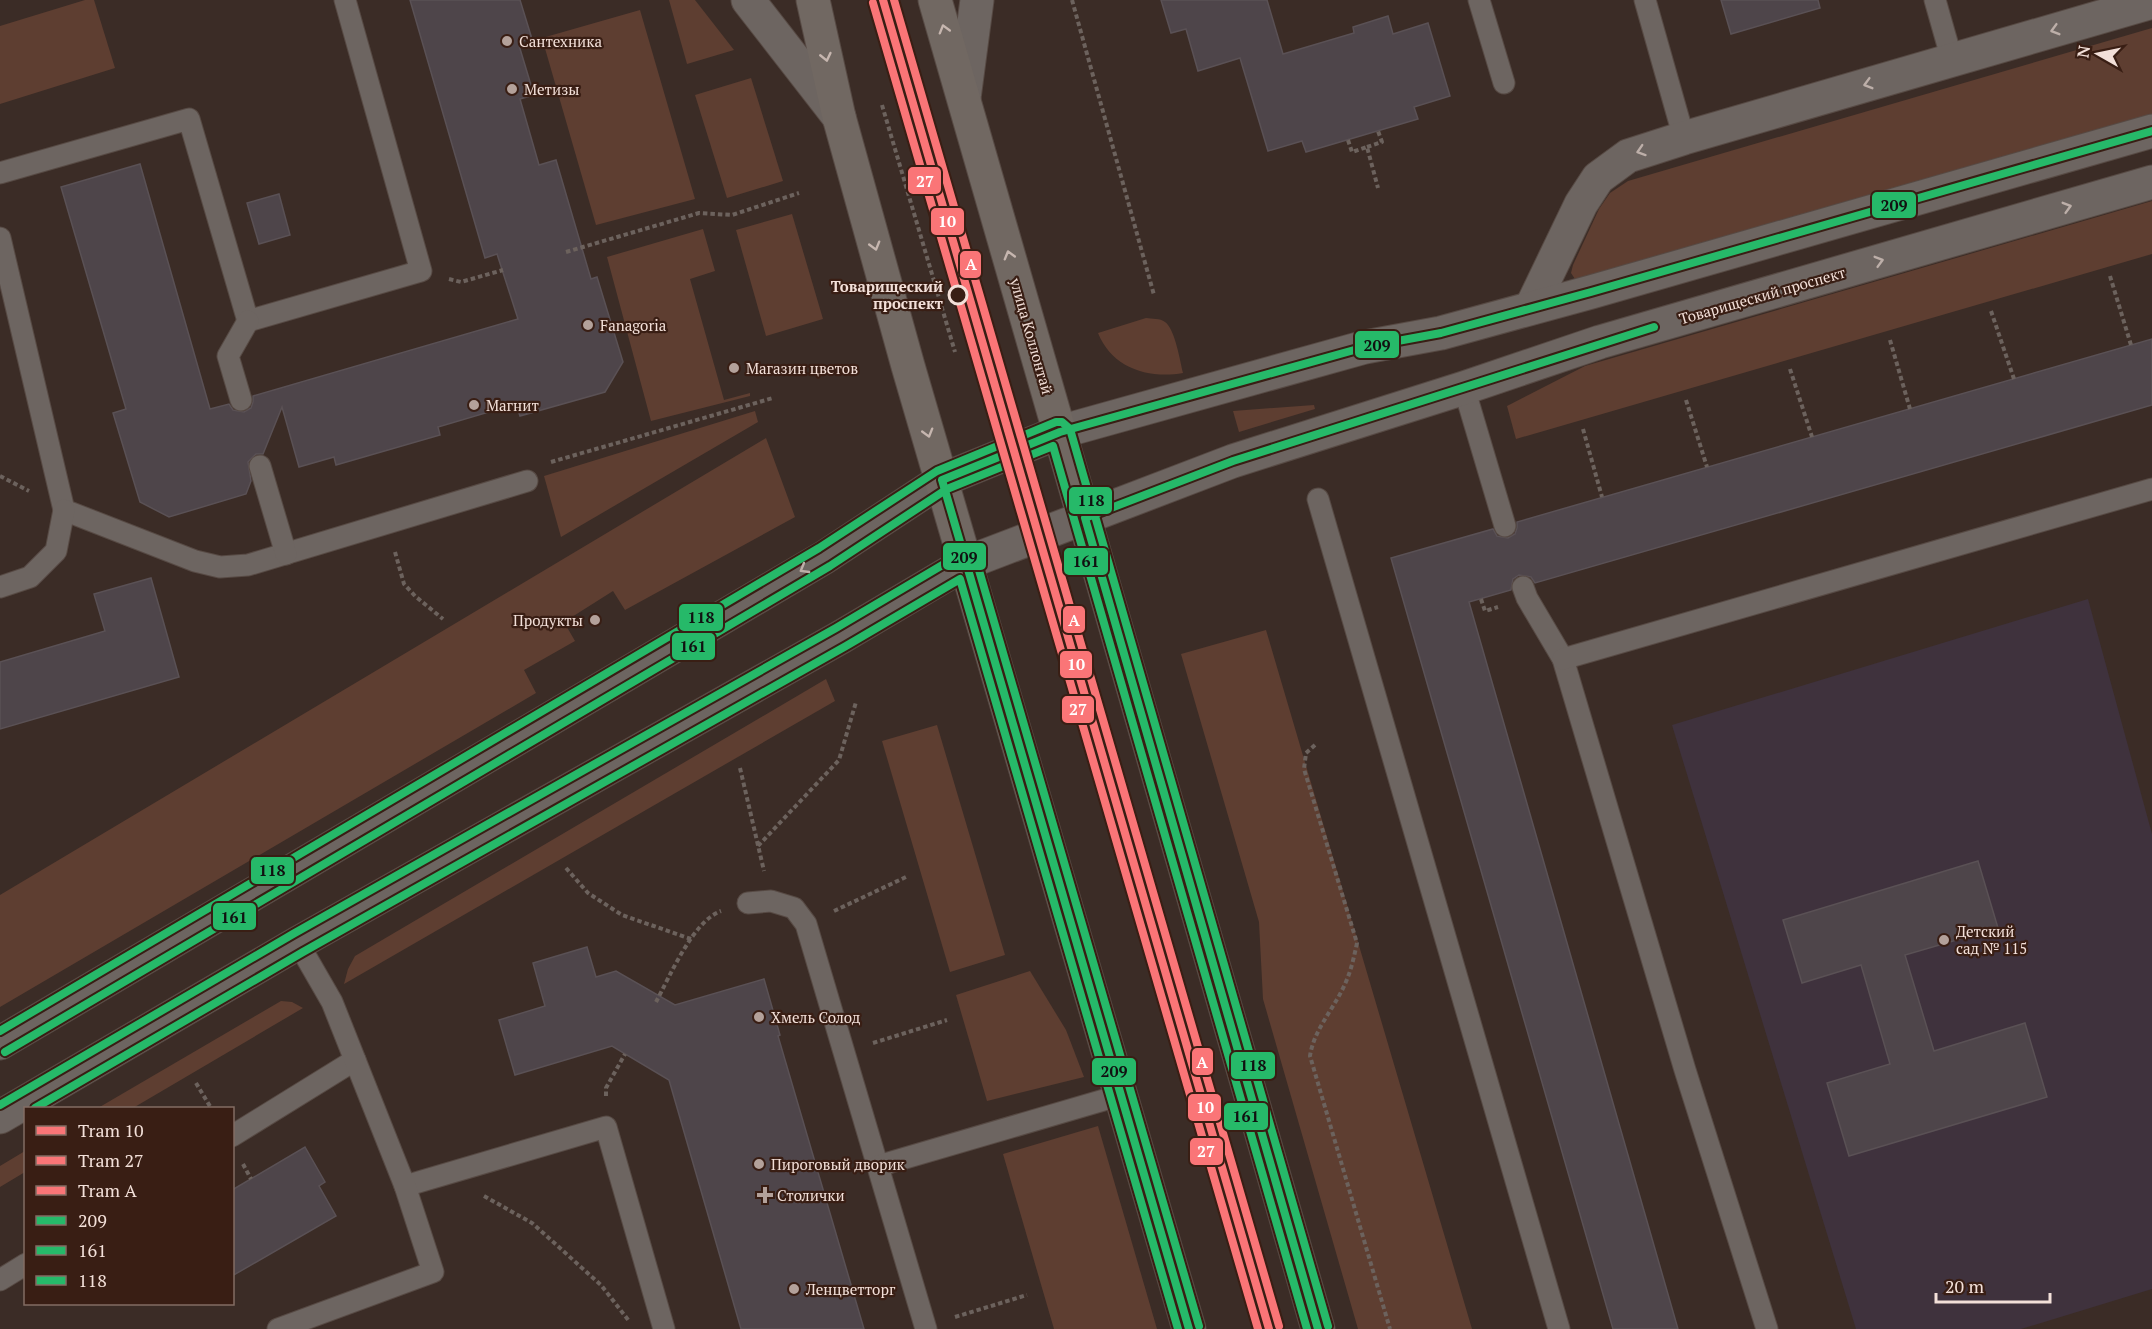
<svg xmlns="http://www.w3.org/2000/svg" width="2152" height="1329" font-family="'PT Serif',serif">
  <rect width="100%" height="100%" fill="#3b2c26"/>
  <path fill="#3f323d" d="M2088,599l64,235v455l-131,40h-165l-184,-604z"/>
  <g fill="#5e3e31">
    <path d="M85,0h9l21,68 -115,36v-78z"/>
    <path d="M669,0h26l39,50 -47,14z"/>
    <path d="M640,10l55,189 -99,26 -54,-187z"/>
    <path d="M2152,28v86l-570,166 -7,-1 -4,-6 2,-8 26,-56 11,-16 18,-12z"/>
    <path d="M751,78l32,103 -56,17 -32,-103z"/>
    <path d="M2152,201v53l-636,185 -9,-33 78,-40z"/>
    <path d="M792,214l31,105 -57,17 -30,-106z"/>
    <path d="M703,229l12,42 -25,8 34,121 26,-7v3l-99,25 -44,-164z"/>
    <path d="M1146,318c6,1 14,0 19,4 10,7 15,39 18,51 -35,6 -71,-5 -85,-40z"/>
    <path d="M1314,405l1,4 -76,23 -6,-21z"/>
    <path d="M755,411l3,11 -197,115 -17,-61z"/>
    <path d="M766,438l29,79 -170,93 -12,-19 -49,31 11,19 -51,29 12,23 -536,314v-112z"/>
    <path d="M1266,630l206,699h-114l-95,-330 -4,-77 -78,-268z"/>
    <path d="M826,679l9,22 -491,283 4,-15 7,-13z"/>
    <path d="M937,725l68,230 -55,17 -68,-231z"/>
    <path d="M1030,971l36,59 18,47 -97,24 -31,-106z"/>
    <path d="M281,1001l11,1 11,6 -170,100h-35z"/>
    <path d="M1098,1126l59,203h-103l-51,-175z"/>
    <path d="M25,1151v21l-25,15v-21z"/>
  </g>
  <g fill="#4e454a" stroke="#5a5155" stroke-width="1.5">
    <path d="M410,0h110l12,39 -14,3 16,53 -14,4 19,66 17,-5 35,119 6,-2 26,85 -18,30 -85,24 -4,-12 -78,23 2,8 -104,30 -2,-8 -35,10 -17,-60 -19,47h-7l-8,8 3,19 -5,13 -77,23 -29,-15 -27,-89 13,-4 -65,-222 79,-23 70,245 19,-5 4,6 11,2 7,-4 2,-6v-6l265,-77 -21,-65 -12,4z"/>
    <path d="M1161,0h106l16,54 71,-21 -1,-6 35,-11 5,18 35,-11 22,73 -36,11 4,12 -112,33 -4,-11 -34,10 -28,-93 -42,13 -12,-42 -15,4z"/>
    <path d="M1721,0h97l2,8 -89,26z"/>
    <path d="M279,194l11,41 -31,9 -12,-41z"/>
    <path d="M2152,339v66l-617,178 -4,-6 -12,-2 -6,4 -2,11 -42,12 209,727h-65l-222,-771 102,-29 4,7 11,2 7,-4 2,-6v-6z"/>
    <path d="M151,578l28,99 -179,52v-67l105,-31 -11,-37z"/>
    <path d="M1978,861l20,67 -93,27 29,96 91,-28 22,74 -198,59 -22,-73 63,-19 -29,-99 -59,18 -19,-63z"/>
    <path d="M587,947l9,30 20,-6 59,34 89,-26 16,56 -2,1 86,293h-123l-72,-249 -57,-34 -97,29 -16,-55 46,-14 -12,-43z"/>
    <path d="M305,1147l20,35 -6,4 17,30 -104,60v-86z"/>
  </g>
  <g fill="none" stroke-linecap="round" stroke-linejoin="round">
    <g stroke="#574a44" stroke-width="23">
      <g id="service">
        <path d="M1479,0l25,83"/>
        <path d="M1645,0l39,138"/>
        <path d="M1935,0l17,60"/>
        <path d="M0,173l189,-54 59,202 173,-50 -76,-271"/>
        <path d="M0,238l64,272 131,51 25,6 28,-2 279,-84"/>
        <path d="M1464,388l41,138"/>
        <path d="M241,400l-13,-44 20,-35"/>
        <path d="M260,466l26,88"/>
        <path d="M1318,499l241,830"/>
        <path d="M0,587l30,-10 26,-26 8,-41"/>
        <path d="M1523,587l4,11 36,61 122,411 82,259"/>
        <path d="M1563,659l589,-170"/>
        <path d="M748,903l23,-2 23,7 12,16 120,405"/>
        <path d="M232,1136l123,-76"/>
        <path d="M878,1166l243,-71"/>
        <path d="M405,1186l201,-59 58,202"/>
        <path d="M0,1280l26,-16"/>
        <path d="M278,1329l155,-57 -28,-86 -73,-184 -34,-59"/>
      </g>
    </g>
    <g stroke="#574a44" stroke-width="35">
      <g id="minor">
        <path d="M748,0l91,117"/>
        <path d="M964,98l13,-98"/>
        <path d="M1531,308l50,-104 17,-26 30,-22 56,-18 468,-136"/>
      </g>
    </g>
    <g stroke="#574a44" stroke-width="35">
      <g id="tertiary">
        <path d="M0,1043l825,-486 117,-77 118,-48 305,-85 76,-14 150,-41 561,-161"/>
        <path d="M0,1117l298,-174 543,-306 125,-74 267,-102 231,-73 136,-46 552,-160"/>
      </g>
    </g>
    <g stroke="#574a44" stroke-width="35">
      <g id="secondary">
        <path d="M813,0l26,117 69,249 281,963"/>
        <path d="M935,0l383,1329"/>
      </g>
    </g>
    <g stroke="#6c625d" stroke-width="4" stroke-dasharray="4.5 3" stroke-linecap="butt">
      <path d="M1072,0l82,295"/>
      <path d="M882,105l73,247"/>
      <path d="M1348,140l4,12 15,-5 11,41"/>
      <path d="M1367,147l15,-5 -4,-11"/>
      <path d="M566,252l133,-39 33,2 67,-22"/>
      <path d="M2110,276l21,69"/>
      <path d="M449,279l12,3 42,-12"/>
      <path d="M1991,311l23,68"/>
      <path d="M1890,340l20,69"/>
      <path d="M1790,369l22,68"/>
      <path d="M1686,400l21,67"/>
      <path d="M1583,429l19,68"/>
      <path d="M551,462l222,-64"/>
      <path d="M0,476l29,15"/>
      <path d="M395,552l9,32 11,12 28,23"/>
      <path d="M1481,599l4,12 13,-4"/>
      <path d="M1315,745l-9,8 -2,16 53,174c-3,14 -6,28 -12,41 -11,25 -31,45 -35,72l80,273"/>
      <path d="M740,768l24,103"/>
      <path d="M758,846l81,-86 17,-58"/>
      <path d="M566,868l22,25 34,22 69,24"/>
      <path d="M834,911l72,-34"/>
      <path d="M656,1002c14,-26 37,-81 65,-91"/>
      <path d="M873,1043l74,-23"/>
      <path d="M196,1083l15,25"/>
      <path d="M606,1096v-8l19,-34"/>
      <path d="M243,1164l8,15"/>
      <path d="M484,1196l48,27 69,62 28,36"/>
      <path d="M955,1317l72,-22"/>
    </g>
    <use href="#service" stroke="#6d6561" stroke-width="21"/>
    <use href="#minor" stroke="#6d6561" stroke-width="33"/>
    <use href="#tertiary" stroke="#6d6561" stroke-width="33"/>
    <use href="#secondary" stroke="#716862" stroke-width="33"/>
    <g stroke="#391e14" stroke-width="12">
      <g id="bus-1">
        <path d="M1189,1329l-247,-849 118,-48 305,-85 76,-14 150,-41 561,-161"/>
        <path d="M1318,1329l-233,-811 148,-57 421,-134"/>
      </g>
    </g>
    <g stroke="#391e14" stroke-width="12">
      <g id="bus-2">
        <path d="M5,1052l825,-486 117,-77 106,-43 254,883"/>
        <path d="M35,1108l268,-156 543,-306 114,-67 218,750"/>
      </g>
    </g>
    <g stroke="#391e14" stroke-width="12">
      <g id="bus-3">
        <path d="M0,1031l819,-483 118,-77 119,-49h6l8,7 258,897"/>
        <path d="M0,1105l293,-171 543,-306 125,-74c6,-3 12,-1 15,6l223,766"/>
      </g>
    </g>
    <use href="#bus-1" stroke="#26b969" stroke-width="8"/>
    <use href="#bus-2" stroke="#26b969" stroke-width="8"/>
    <use href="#bus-3" stroke="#26b969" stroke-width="8"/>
    <g stroke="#391e14" stroke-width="12">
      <path id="tram-1" d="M883,0l386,1329"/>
    </g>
    <g stroke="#391e14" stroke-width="12">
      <path id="tram-2" d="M873,3l385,1326"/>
    </g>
    <g stroke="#391e14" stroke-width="12">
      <path id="tram-3" d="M894,0l385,1326"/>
    </g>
    <use href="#tram-1" stroke="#fa7577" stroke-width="8"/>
    <use href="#tram-2" stroke="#fa7577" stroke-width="8"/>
    <use href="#tram-3" stroke="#fa7577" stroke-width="8"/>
  </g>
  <defs><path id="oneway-chevron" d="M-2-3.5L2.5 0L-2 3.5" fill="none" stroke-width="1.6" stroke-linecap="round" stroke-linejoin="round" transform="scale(1.5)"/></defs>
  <g stroke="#c6b6af">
    <use href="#oneway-chevron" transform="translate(944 29) rotate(-106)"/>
    <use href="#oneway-chevron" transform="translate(826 57) rotate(77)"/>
    <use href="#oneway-chevron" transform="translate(875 246) rotate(74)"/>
    <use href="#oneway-chevron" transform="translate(1009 255) rotate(-106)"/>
    <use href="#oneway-chevron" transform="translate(928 433) rotate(74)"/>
  </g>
  <g stroke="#bdafa9">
    <use href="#oneway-chevron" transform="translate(2055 30) rotate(164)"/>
    <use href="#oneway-chevron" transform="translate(1868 84) rotate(164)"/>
    <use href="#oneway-chevron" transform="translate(1641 151) rotate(162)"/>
    <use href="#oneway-chevron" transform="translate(2067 207) rotate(-16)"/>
    <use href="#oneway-chevron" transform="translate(1879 261) rotate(-16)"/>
    <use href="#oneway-chevron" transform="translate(804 569) rotate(150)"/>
  </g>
  <g fill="#b3a19a" stroke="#391e14" stroke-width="2">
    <circle cx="507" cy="41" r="6"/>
    <circle cx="512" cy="89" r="6"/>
    <circle cx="588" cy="325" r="6"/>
    <circle cx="734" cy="368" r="6"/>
    <circle cx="474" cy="405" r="6"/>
    <circle cx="595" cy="620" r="6"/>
    <circle cx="1944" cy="940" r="6"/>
    <circle cx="759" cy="1017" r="6"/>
    <circle cx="759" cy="1164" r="6"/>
    <path d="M762 1186h6v6h6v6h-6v6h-6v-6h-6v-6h6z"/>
    <circle cx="794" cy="1289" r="6"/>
  </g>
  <circle fill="#391e14" stroke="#f3e0d9" stroke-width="3" cx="958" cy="295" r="9"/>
  <g text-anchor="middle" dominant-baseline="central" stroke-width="4.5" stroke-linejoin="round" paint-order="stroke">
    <g font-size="15" fill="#f3e0d9" stroke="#391e14" text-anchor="start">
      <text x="519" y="41">Сантехника</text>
      <text x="524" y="89">Метизы</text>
      <text x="600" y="325">Fanagoria</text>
      <text x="746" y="368">Магазин цветов</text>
      <text x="486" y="405">Магнит</text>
      <text x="583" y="620" text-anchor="end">Продукты</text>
      <text x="1956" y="931">Детский<tspan x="1956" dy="17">сад № 115</tspan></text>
      <text x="771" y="1017">Хмель Солод</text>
      <text x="771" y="1164">Пироговый дворик</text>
      <text x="777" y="1195">Столички</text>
      <text x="806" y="1289">Ленцветторг</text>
    </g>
    <g font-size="15" font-weight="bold" fill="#f3e0d9" stroke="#391e14" text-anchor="end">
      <text x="943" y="286">Товарищеский<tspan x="943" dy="17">проспект</tspan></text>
    </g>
    <g font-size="15" fill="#f3e0d9" stroke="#391e14">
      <text transform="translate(1762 295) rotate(-16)">Товарищеский проспект</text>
      <text transform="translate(1032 336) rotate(74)">улица Коллонтай</text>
    </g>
  </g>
  <g stroke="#391e14" stroke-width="2">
    <rect x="907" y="166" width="35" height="29" rx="6" fill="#fa7577"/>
    <rect x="1871" y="191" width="46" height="28" rx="6" fill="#26b969"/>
    <rect x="930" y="207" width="35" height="29" rx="6" fill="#fa7577"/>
    <rect x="959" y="250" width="23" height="29" rx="6" fill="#fa7577"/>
    <rect x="1354" y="330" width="46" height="29" rx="6" fill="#26b969"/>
    <rect x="1068" y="486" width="45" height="29" rx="6" fill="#26b969"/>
    <rect x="942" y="542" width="45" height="29" rx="6" fill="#26b969"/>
    <rect x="1063" y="547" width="46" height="29" rx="6" fill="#26b969"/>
    <rect x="678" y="603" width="46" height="29" rx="6" fill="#26b969"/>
    <rect x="1062" y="605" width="24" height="29" rx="6" fill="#fa7577"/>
    <rect x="671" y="632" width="45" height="29" rx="6" fill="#26b969"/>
    <rect x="1059" y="650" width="34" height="29" rx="6" fill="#fa7577"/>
    <rect x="1061" y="695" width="34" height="29" rx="6" fill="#fa7577"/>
    <rect x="250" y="856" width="45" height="29" rx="6" fill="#26b969"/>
    <rect x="212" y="902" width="45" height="29" rx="6" fill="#26b969"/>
    <rect x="1191" y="1047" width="23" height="29" rx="6" fill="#fa7577"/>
    <rect x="1230" y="1051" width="46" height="29" rx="6" fill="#26b969"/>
    <rect x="1091" y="1057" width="46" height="29" rx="6" fill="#26b969"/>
    <rect x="1187" y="1093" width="35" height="29" rx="6" fill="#fa7577"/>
    <rect x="1223" y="1102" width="46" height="29" rx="6" fill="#26b969"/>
    <rect x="1189" y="1137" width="35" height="29" rx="6" fill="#fa7577"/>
  </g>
  <g font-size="16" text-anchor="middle" font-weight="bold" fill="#fff">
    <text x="925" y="187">27</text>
    <text x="947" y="227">10</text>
    <text x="971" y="270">А</text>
    <text x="1074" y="626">А</text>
    <text x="1076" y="670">10</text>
    <text x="1078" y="715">27</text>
    <text x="1202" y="1068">А</text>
    <text x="1205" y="1113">10</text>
    <text x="1206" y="1157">27</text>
  </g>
  <g font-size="16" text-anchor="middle" font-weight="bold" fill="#111">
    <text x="1894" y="211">209</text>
    <text x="1377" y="351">209</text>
    <text x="1091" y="506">118</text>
    <text x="964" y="563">209</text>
    <text x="1086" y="567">161</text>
    <text x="701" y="623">118</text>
    <text x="693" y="652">161</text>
    <text x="272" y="876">118</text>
    <text x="234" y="923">161</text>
    <text x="1253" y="1071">118</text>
    <text x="1114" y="1077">209</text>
    <text x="1246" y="1122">161</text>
  </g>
  <rect x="24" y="1107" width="210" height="198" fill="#391e14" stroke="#836c63" stroke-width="1.5"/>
  <rect x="36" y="1126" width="30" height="9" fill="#fa7577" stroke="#836c63" stroke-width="1.5"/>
  <text x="78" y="1137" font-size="18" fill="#f3e0d9">Tram 10</text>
  <rect x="36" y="1156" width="30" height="9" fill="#fa7577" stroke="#836c63" stroke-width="1.5"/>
  <text x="78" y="1167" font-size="18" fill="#f3e0d9">Tram 27</text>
  <rect x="36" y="1186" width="30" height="9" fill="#fa7577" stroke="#836c63" stroke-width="1.5"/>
  <text x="78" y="1197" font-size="18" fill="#f3e0d9">Tram А</text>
  <rect x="36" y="1216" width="30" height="9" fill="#26b969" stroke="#836c63" stroke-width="1.5"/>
  <text x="78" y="1227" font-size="18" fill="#f3e0d9">209</text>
  <rect x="36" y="1246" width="30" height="9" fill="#26b969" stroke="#836c63" stroke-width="1.5"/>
  <text x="78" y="1257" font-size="18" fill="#f3e0d9">161</text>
  <rect x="36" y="1276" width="30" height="9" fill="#26b969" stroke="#836c63" stroke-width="1.5"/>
  <text x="78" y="1287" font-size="18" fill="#f3e0d9">118</text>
  <g transform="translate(2098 54) rotate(279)" stroke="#391e14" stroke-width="4.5" paint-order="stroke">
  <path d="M0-4.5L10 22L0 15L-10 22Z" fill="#f3e0d9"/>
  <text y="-9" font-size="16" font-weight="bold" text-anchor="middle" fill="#f3e0d9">N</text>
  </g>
  <path d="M1936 1293v9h114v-9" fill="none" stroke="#f3e0d9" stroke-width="3"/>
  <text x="1945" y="1293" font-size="18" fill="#f3e0d9" stroke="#391e14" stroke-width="4.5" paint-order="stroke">20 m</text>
</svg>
